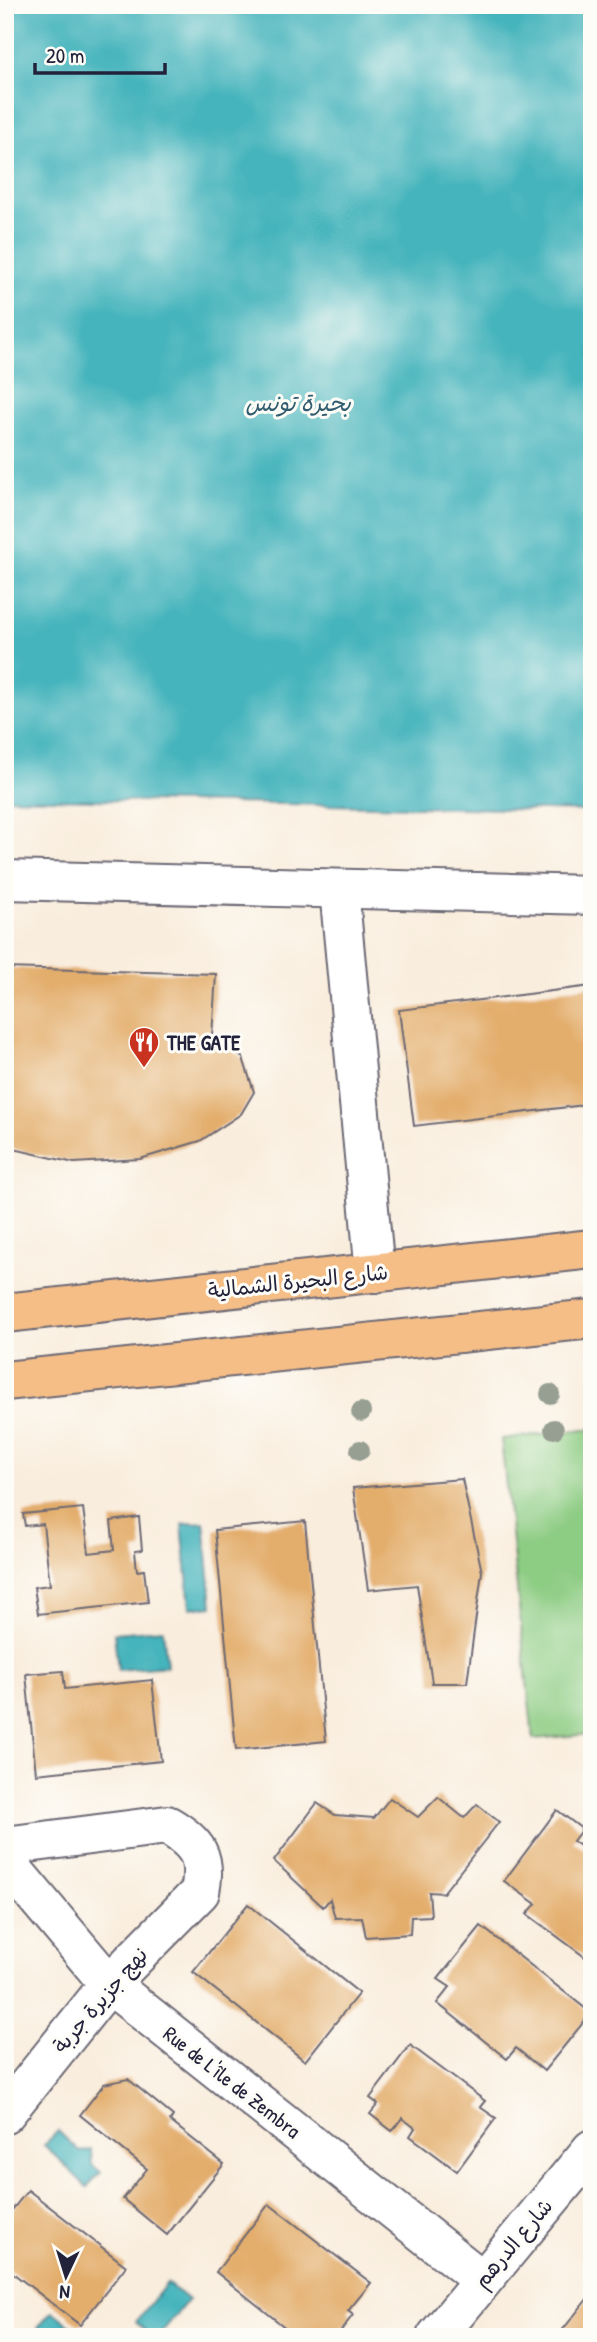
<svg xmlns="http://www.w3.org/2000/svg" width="597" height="2342" font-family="'Patrick Hand','Playpen Sans Arabic',sans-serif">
  <rect width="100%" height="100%" fill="#fdfcf7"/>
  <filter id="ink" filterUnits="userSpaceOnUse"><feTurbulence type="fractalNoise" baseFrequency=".0143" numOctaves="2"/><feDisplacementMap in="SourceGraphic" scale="14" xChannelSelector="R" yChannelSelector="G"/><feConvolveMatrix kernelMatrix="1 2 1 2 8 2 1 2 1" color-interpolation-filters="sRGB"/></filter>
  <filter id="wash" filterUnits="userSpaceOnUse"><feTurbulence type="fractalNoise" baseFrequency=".00686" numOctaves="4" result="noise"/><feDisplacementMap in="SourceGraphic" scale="28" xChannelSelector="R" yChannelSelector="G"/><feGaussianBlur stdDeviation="1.57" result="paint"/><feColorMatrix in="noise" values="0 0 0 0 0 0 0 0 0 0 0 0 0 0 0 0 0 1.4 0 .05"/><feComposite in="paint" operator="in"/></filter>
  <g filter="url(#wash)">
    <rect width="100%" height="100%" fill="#f9eddd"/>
    <path fill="#8dcc83" stroke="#58775f" stroke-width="2" d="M592,1429v305l-59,5 -32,-300z"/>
    <g fill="#44b4bc" stroke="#336b7c" stroke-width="2">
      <path d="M5,5h587v806l-587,-13z"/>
      <path d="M204,1522l8,84 -22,2 -8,-84z"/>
      <path d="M163,1629l4,37 -49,4 -4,-37z"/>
      <path d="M58,2131l22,21 11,-2 1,15 9,7 -14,15 -43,-42z"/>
      <path d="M167,2283l21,17 -30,37h-4l-18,-15z"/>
      <path d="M52,2311l34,26h-39l-10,-8z"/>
    </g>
    <g id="blocks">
      <g fill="#e3ad6c">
        <path d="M5,968l211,6 -4,63 31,21 11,34 -13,22 -41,27 -60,18 -66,4 -69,-16z"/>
        <path d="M592,986v118l-178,22 -15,-116z"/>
        <path d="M462,1479l20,93 -15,111h-35l-15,-98 -49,5 -15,-102z"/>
        <path d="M83,1508l6,45 25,-3 -3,-29 28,-4 3,33 -7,1 2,20 7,-1 4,32 -110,12 -4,-27 16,-2 -7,-61 -18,2 -2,-12z"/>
        <path d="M305,1521l21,220 -90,9 -21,-220z"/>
        <path d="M63,1671l2,18 87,-9 9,81 -125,13 -10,-100z"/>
        <path d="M438,1797l26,21 13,-14 22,18 -56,71 -14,-1 2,24 -20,1 -1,17 -44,3 -4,-20 -27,1 -5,-19 -7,8 -49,-46 43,-58 18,12 39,3 16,-20 28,19z"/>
        <path d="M557,1810l25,19 -9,12 19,13v93l-7,10 -58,-43 9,-10 -32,-23z"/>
        <path d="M248,1904l111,89 -54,68 -112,-89z"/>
        <path d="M481,1926l110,87 -47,58 -28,-23 -9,11 -70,-56 13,-16 -12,-8z"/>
        <path d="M410,2045l75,56 -5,6 16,11 -39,53 -47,-35 5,-8 -13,-10 -10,13 -22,-17 8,-10 -8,-6z"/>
        <path d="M128,2079l45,37 -3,5 54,43 -57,71 -44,-36 24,-30 -67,-54 24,-31z"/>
        <path d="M28,2190l98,76 -46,59 -75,-58v-48z"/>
        <path d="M269,2204l102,79 -23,28 5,4 -17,22h-39l-81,-65z"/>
        <path d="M592,2293v44h-35z"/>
      </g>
    </g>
  </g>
  <g filter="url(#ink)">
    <use href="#blocks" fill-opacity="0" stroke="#6d6974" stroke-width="2"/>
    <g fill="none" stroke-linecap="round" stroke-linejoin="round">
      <g stroke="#6d6974" stroke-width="42">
        <g id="minor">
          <path d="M5,880l587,15"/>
          <path d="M339,889l36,384"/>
          <path d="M5,1846l162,-21c31,18 40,32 33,67l-91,92 -104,130"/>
          <path d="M5,1860l104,124 373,296"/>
          <path d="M436,2337l156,-188"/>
        </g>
      </g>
      <g stroke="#6d6974" stroke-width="42">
        <g id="major">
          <path d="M5,1313l587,-64"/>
          <path d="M5,1381l587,-62"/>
        </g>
      </g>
      <use href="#minor" stroke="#fff" stroke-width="38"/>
      <use href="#major" stroke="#f6be87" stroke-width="38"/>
    </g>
    <g fill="#979e92">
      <circle cx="550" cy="1394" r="10"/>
      <circle cx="361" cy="1412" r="10"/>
      <circle cx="554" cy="1429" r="10"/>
      <circle cx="360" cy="1450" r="10"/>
    </g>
  </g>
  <defs>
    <g id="restaurant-pin" transform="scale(1.575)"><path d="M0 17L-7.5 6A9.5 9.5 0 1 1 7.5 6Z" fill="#c8321e" stroke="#fdfcf7"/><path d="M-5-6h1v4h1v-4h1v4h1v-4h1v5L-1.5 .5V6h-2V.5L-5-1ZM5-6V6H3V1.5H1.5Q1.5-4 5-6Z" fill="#fff"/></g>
  </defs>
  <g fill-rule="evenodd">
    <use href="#restaurant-pin" x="144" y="1042"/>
  </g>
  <g text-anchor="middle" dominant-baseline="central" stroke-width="6" stroke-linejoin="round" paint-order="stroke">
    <g font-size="21" font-weight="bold" fill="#22223b" stroke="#fdfcf7" text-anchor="start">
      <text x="167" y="1042">THE GATE</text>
    </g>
    <g font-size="21" fill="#22223b" stroke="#fdfcf7">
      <text transform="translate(298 1281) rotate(-6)">شارع البحيرة الشمالية</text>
      <text transform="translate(100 2000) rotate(-49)">نهج جزيرة جربة</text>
      <text transform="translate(232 2082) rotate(38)">Rue de L'île de Zembra</text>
      <text transform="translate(513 2243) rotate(-50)">شارع الدرهم</text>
    </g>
    <g font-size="23" font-style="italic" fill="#305c6f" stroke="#fdfcf7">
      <text x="298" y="402">بحيرة تونس</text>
    </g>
  </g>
  <rect width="597" height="2342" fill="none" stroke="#fdfcf7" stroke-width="28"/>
  <g transform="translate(66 2276) rotate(184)" stroke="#fdfcf7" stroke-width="5" paint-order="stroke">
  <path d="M0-5L12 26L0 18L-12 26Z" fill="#22223b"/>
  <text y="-10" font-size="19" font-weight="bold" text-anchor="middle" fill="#22223b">N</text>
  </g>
  <path d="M35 63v10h130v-10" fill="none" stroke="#22223b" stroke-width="3.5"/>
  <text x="46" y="63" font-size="21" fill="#22223b" stroke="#fdfcf7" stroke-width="5" paint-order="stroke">20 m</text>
</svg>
